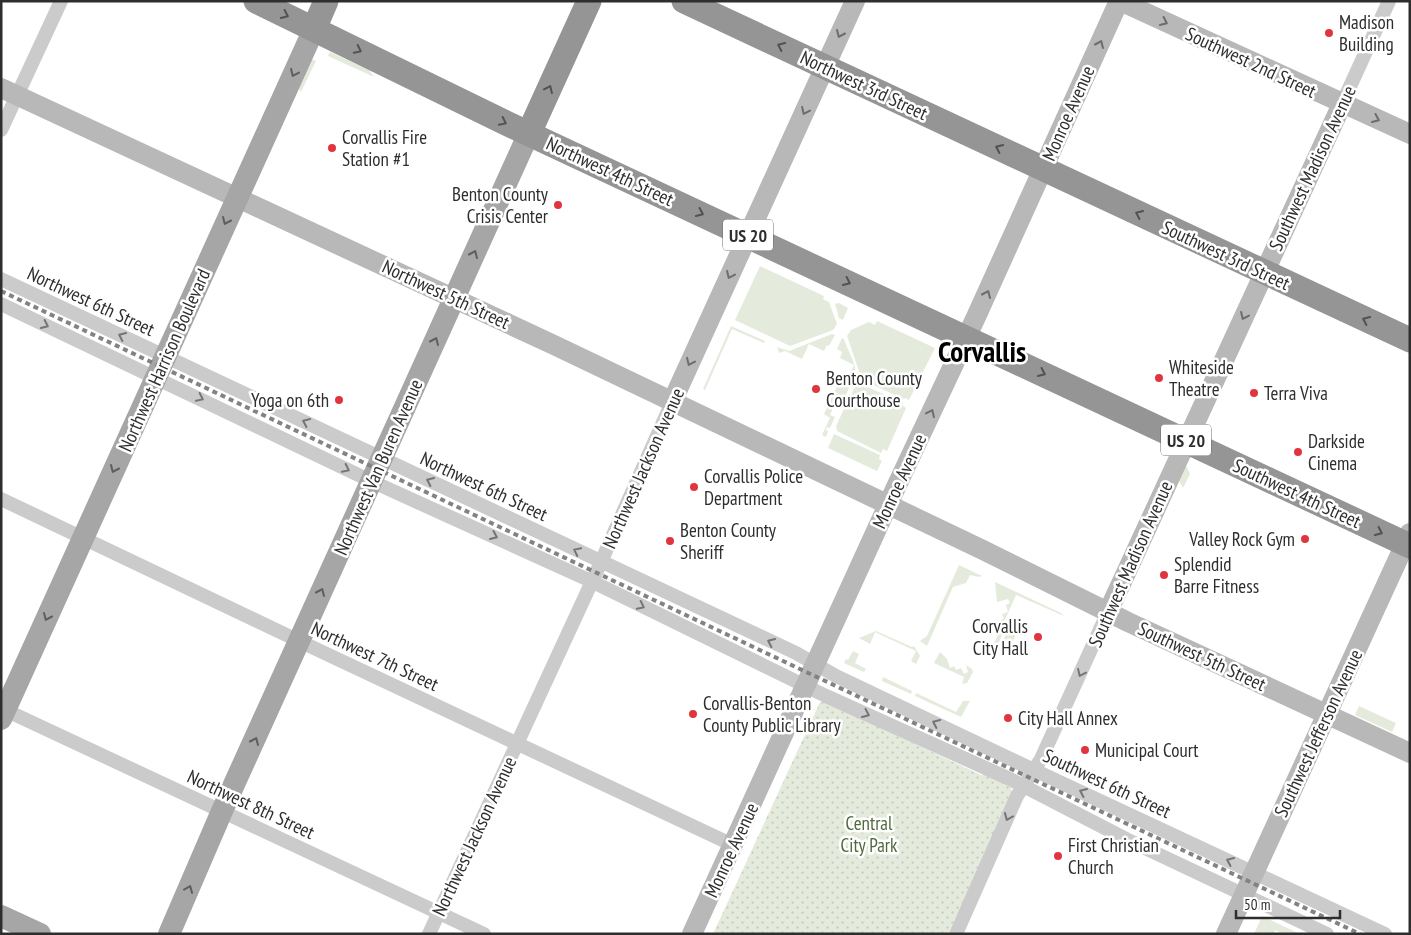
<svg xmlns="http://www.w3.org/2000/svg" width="1411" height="935" font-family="'PT Sans Narrow',sans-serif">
  <defs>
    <pattern id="park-dots" width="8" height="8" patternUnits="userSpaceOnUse" patternTransform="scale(1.25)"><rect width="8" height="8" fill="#e4ebdc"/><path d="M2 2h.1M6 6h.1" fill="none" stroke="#c4cabd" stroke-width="1.8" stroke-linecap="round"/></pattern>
  </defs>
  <rect width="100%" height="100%" fill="#fff"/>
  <g fill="#e4ebdc">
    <path d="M330,52l39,18 5,7 -46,-21z"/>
    <path d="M311,59l5,2 -15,31 -3,-4z"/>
    <path d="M760,266l64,30 -1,3 6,3 8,22 -4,6 -43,16 -55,-26z"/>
    <path d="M839,303l9,5 -5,12 -4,-2 -4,-14z"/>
    <path d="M877,321l58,27 -26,52 -4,-2 -1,1 -42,-19 -15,-44 4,-6 18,-8 6,3z"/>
    <path d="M731,326l34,15 -1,2 -32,-14 -27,61 -2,-1z"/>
    <path d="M832,334l3,1 -6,11 -2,-1 -3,6 -15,-7 -7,15 -17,-8 -6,2 -2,-6 12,4z"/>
    <path d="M842,338l2,1c4,13 13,24 11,37l-4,-2 -1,3 3,2 -9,20 -6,-2 -8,18 5,2 -5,11 -3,-1 -1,3 2,1 -2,6 -4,-2 8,-17 -6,-4 16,-34 6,2 8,-17 -14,-7 2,-6 -5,-3z"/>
    <path d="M856,384h5l42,19 -1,2 4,3 -19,43 -4,-2 -2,4 -44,-22 -1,-5z"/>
    <path d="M834,434l46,21 -1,4 3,2 -5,10 -49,-23z"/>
    <path d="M1183,466l4,1 3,7 -7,14 -6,-11z"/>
    <path d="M959,565l23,11 -3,1 -9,-2 -4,8 -13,4 -26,59 -7,-5 7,-5z"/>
    <path d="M995,582l66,31 3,3 -48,-21 -12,27 3,1 -10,24 -4,-1 5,-12 -2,-6 4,-2 -2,-5 6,-2 -2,-5 6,-2 -2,-7 4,-2 -2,-4 -11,3z"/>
    <path d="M1010,625l9,4 -12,23 -8,-3z"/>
    <path d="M876,631l36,16 2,-1 6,10 -4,8 -5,-3 5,-10 -35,-16 -6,-3 -5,12 -11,-6z"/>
    <path d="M853,651l6,3 -4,9 11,6 -2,3 -20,-9 2,-4 2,1z"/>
    <path d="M940,652l7,7 3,9 4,-2 2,4 5,-2 3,6 4,-2 -2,-7 6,4 1,3 -6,11 -5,1 2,-7 -30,-14z"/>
    <path d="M883,677l29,14 -1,3 -29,-13z"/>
    <path d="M916,693l40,19 7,-11h7l-9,16 -46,-21z"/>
    <path d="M1359,706l37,17 -4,9 -37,-17z"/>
    <path d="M1262,916l38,18h-17l-8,-4 -1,4h-20z"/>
  </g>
  <path fill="url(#park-dots)" d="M820,702h7l154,73 5,-1 24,11 3,8 -2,5 -63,136h-235z"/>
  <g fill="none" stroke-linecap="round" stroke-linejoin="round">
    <g stroke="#cbcbcb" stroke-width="14">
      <path d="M1342,104l47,-103"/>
      <path d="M1,130l60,-129"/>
      <path d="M1,279l795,374 40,23 198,94 351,164"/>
      <path d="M1,304l370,177 220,100 235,115 184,83 118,61 199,94"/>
      <path d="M1,499l298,142 434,204"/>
      <path d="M1,708l483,226"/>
      <path d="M429,934l172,-372 71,-160"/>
      <path d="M956,934l61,-138 24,-37 67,-147"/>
    </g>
    <g stroke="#b8b8b8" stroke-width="20">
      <path d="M1120,1l290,133"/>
      <path d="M1,88l553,257 429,205 145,72 282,131"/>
      <path d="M672,402l183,-401"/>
      <path d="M1108,612l234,-508"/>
      <path d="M692,934l205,-449 79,-168 143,-316"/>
      <path d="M1226,934l184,-401"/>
    </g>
    <g stroke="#a6a6a6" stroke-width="22">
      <path d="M1,719l313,-690"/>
      <path d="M1,916l39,18"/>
      <path d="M169,934l53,-123 307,-678"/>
    </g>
    <g stroke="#959595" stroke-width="25">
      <path d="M256,1l252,123 902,422"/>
      <path d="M684,1l726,339"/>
      <path d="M314,29l12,-28"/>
      <path d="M529,133l60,-132"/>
    </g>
    <path stroke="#838383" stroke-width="4" stroke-dasharray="5 4" stroke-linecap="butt" d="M1,291l1359,643"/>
  </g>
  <defs><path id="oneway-chevron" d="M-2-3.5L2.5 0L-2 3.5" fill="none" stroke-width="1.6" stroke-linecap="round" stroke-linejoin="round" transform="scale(1.25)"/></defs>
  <g stroke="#525252">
    <use href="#oneway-chevron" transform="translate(285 15) rotate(25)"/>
    <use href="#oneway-chevron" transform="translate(781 46) rotate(-155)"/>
    <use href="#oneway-chevron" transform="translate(358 50) rotate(26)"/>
    <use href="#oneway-chevron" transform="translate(549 89) rotate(-65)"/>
    <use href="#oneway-chevron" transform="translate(503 122) rotate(26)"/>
    <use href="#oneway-chevron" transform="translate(999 148) rotate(-155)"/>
    <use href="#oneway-chevron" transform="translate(700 213) rotate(25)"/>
    <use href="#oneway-chevron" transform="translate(1139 214) rotate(-155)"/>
    <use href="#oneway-chevron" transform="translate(847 282) rotate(25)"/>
    <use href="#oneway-chevron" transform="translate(1366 320) rotate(-155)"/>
    <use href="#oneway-chevron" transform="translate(1042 373) rotate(25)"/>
    <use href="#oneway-chevron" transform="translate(1379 532) rotate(25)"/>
  </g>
  <g stroke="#6c6c6c">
    <use href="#oneway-chevron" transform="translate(1164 22) rotate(25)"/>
    <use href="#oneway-chevron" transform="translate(840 34) rotate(114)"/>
    <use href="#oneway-chevron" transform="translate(1100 44) rotate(-66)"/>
    <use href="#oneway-chevron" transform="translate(805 111) rotate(115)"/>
    <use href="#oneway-chevron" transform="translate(1376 119) rotate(24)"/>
    <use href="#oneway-chevron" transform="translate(730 275) rotate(115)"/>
    <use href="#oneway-chevron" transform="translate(987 294) rotate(-66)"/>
    <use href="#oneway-chevron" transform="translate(1244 316) rotate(115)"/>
    <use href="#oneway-chevron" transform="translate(690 362) rotate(115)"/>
    <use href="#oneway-chevron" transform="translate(931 413) rotate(-65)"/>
  </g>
  <g stroke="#5e5e5e">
    <use href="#oneway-chevron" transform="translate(294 73) rotate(115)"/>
    <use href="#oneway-chevron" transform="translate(226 221) rotate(114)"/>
    <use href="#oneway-chevron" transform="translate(474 254) rotate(-66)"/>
    <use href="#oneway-chevron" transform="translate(435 341) rotate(-66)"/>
    <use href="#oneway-chevron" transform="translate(114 469) rotate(114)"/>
    <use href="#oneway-chevron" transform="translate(321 592) rotate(-66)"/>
    <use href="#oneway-chevron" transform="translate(47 617) rotate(114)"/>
    <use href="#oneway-chevron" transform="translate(255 741) rotate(-66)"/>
    <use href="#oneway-chevron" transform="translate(189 889) rotate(-67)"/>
  </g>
  <g stroke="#757575">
    <use href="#oneway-chevron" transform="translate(45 325) rotate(25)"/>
    <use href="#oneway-chevron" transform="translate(122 336) rotate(-155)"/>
    <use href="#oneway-chevron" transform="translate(200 398) rotate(26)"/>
    <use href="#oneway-chevron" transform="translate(306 422) rotate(-155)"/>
    <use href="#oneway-chevron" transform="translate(346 469) rotate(26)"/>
    <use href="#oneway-chevron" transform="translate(430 481) rotate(-155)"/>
    <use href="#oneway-chevron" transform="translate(494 536) rotate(24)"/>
    <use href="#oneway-chevron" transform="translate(577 551) rotate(-154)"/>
    <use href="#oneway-chevron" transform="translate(641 606) rotate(26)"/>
    <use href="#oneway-chevron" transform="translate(771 642) rotate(-155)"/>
    <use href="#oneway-chevron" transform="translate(1081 673) rotate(115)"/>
    <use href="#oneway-chevron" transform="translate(866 714) rotate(24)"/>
    <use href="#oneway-chevron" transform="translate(936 723) rotate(-155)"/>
    <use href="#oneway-chevron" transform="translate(1083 792) rotate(-156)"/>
    <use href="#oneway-chevron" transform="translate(1008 817) rotate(113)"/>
    <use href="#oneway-chevron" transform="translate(1230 861) rotate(-156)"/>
  </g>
  <g fill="#e0353f" stroke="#fff" stroke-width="2">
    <circle cx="1329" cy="33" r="5"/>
    <circle cx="332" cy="148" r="5"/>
    <circle cx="558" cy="205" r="5"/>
    <circle cx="1159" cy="378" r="5"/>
    <circle cx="816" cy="389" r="5"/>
    <circle cx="1254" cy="393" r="5"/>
    <circle cx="339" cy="400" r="5"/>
    <circle cx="1298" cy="452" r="5"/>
    <circle cx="694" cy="487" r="5"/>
    <circle cx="1305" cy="539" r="5"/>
    <circle cx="670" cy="541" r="5"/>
    <circle cx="1164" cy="575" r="5"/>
    <circle cx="1038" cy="637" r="5"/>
    <circle cx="693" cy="714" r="5"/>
    <circle cx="1008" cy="718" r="5"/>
    <circle cx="1085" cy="750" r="5"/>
    <circle cx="1058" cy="856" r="5"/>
  </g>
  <g text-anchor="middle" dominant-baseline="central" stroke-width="5" stroke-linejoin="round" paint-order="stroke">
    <g fill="#fff" stroke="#6d6d6d" stroke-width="1">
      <rect x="723" y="219.5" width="50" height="31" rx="4"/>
      <rect x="1161" y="424.5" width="50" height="31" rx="4"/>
    </g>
    <g font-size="18" font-weight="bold" fill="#2e2e2e">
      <text x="748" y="235">US 20</text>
      <text x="1186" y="440">US 20</text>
    </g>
    <g font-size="19" fill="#2e2e2e" stroke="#fff" text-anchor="start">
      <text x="1339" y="22">Madison<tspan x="1339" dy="22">Building</tspan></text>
      <text x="342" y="137">Corvallis Fire<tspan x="342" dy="22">Station #1</tspan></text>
      <text x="548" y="194" text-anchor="end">Benton County<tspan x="548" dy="22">Crisis Center</tspan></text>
      <text x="1169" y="367">Whiteside<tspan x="1169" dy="22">Theatre</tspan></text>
      <text x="826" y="378">Benton County<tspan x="826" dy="22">Courthouse</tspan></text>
      <text x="1264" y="393">Terra Viva</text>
      <text x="329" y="400" text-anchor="end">Yoga on 6th</text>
      <text x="1308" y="441">Darkside<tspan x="1308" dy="22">Cinema</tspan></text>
      <text x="704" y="476">Corvallis Police<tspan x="704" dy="22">Department</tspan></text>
      <text x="680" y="530">Benton County<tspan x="680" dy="22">Sheriff</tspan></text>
      <text x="1295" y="539" text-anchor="end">Valley Rock Gym</text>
      <text x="1174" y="564">Splendid<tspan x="1174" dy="22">Barre Fitness</tspan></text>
      <text x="1028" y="626" text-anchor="end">Corvallis<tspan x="1028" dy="22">City Hall</tspan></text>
      <text x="703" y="703">Corvallis-Benton<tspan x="703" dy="22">County Public Library</tspan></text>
      <text x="1018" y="718">City Hall Annex</text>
      <text x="1095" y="750">Municipal Court</text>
      <text x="1068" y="845">First Christian<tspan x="1068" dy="22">Church</tspan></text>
    </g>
    <g font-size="19" fill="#2e2e2e" stroke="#fff">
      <text transform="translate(1251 62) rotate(25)">Southwest 2nd Street</text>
      <text transform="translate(864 85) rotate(25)">Northwest 3rd Street</text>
      <text transform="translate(1068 113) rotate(-66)">Monroe Avenue</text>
      <text transform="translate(1312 168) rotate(-65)">Southwest Madison Avenue</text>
      <text transform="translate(610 171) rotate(25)">Northwest 4th Street</text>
      <text transform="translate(1226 255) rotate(25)">Southwest 3rd Street</text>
      <text transform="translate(446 294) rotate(25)">Northwest 5th Street</text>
      <text transform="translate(91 301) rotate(25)">Northwest 6th Street</text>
      <text transform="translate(164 360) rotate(-66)">Northwest Harrison Boulevard</text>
      <text transform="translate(378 467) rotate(-66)">Northwest Van Buren Avenue</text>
      <text transform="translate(643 468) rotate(-66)">Northwest Jackson Avenue</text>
      <text transform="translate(899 481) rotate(-65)">Monroe Avenue</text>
      <text transform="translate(484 486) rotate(25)">Northwest 6th Street</text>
      <text transform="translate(1297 493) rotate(25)">Southwest 4th Street</text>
      <text transform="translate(1130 564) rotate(-66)">Southwest Madison Avenue</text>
      <text transform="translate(375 656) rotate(25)">Northwest 7th Street</text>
      <text transform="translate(1202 656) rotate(25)">Southwest 5th Street</text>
      <text transform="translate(1318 733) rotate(-65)">Southwest Jefferson Avenue</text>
      <text transform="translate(1107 783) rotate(25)">Southwest 6th Street</text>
      <text transform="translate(251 804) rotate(25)">Northwest 8th Street</text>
      <text transform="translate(474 836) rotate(-65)">Northwest Jackson Avenue</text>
      <text transform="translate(731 850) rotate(-65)">Monroe Avenue</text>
    </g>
    <g font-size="19" fill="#50693d" stroke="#fff">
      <text x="869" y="823">Central<tspan x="869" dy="22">City Park</tspan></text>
    </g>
    <g font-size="29" font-weight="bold" fill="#000" stroke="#fff">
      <text x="982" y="351">Corvallis</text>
    </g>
  </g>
  <rect width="1411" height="935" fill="none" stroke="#2e2e2e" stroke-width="5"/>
  <path d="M1236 910v8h104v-8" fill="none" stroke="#2e2e2e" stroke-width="2.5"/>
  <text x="1244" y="910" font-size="15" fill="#2e2e2e" stroke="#ffffff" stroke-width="4" paint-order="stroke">50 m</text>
</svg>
